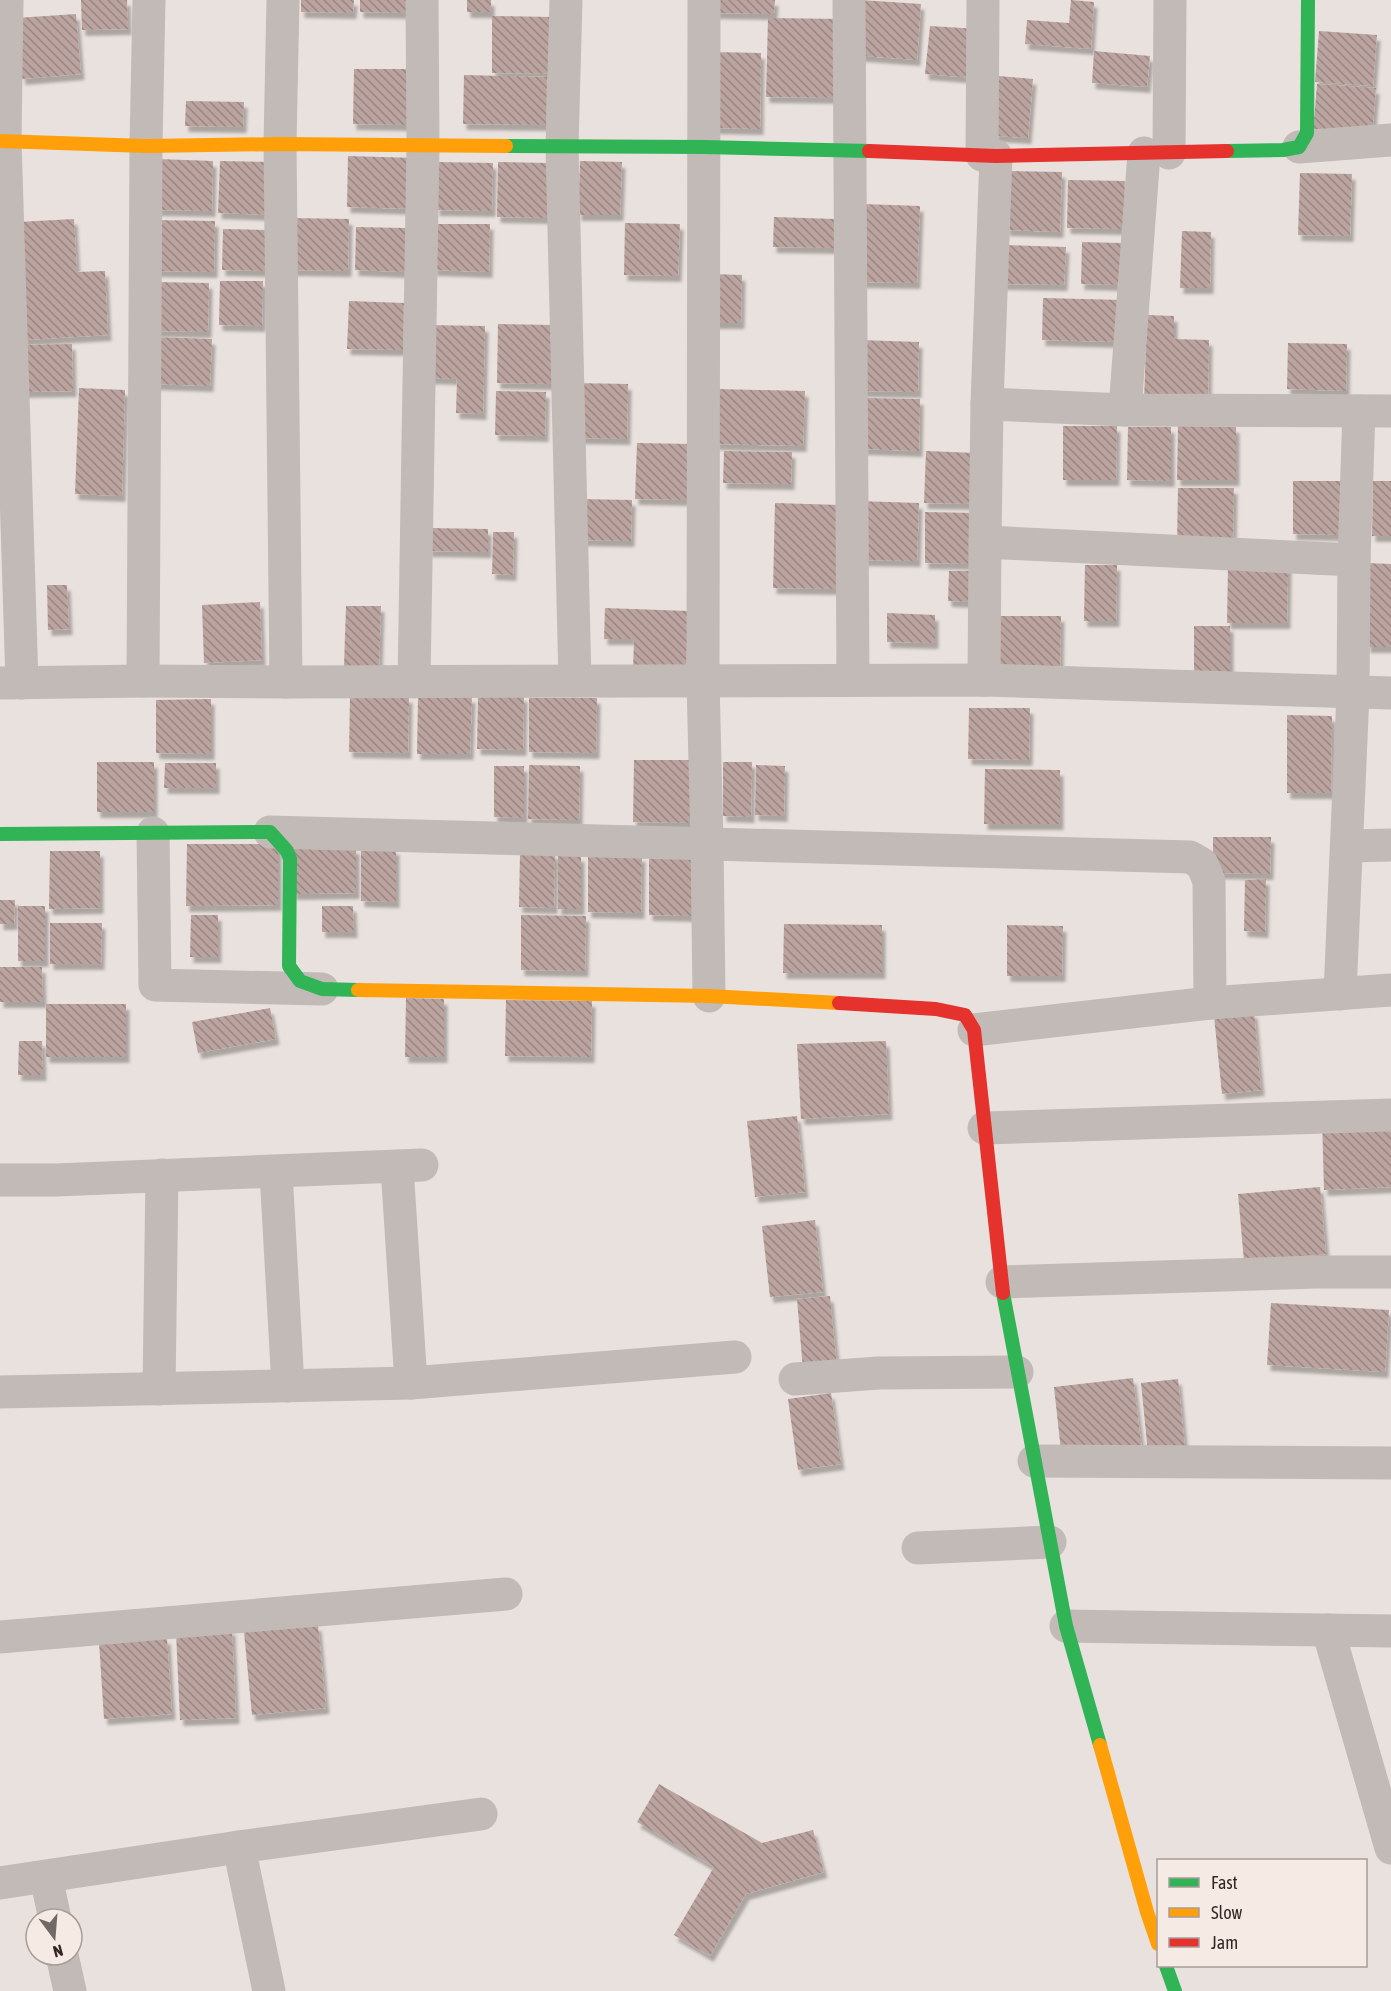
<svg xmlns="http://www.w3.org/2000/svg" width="1391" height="1991" font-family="'Asap Condensed',sans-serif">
  <defs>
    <pattern id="building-back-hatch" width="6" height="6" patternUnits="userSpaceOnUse" patternTransform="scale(1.5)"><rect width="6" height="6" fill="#bba4a0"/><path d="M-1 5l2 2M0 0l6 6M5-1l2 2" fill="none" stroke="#998682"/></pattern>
    <filter id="shadow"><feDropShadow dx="3.5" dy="6" stdDeviation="1.5" flood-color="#0004"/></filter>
  </defs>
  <rect width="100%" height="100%" fill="#e9e1dd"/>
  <g fill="url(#building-back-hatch)" filter="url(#shadow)">
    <path d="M81,0h46l1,29 -46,1z"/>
    <path d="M301,0h53l-1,13 -52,-1z"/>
    <path d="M360,0h51l-1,13 -50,-1z"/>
    <rect x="467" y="0" width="24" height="12"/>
    <path d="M714,0h61l-1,14 -60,-1z"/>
    <path d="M860,0l61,4 -4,56 -68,-5z"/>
    <path d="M1071,0l23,2 -3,47 -66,-5 2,-24 42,3z"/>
    <path d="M76,14l5,60 -59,5 -6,-61z"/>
    <path d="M492,16l60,1 -1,57 -59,-1z"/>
    <path d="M768,18l76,1 -1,79 -77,-1z"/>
    <path d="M930,26l49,3 -4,49 -50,-4z"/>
    <path d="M1319,31l58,4 -4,51 -58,-4z"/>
    <path d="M1094,51l56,5 -3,31 -55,-4z"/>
    <path d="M714,52l47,1 -1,76 -48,-1z"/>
    <path d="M354,69h55l-1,56 -55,-1z"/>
    <path d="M464,75l83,2 -1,48 -83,-1z"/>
    <path d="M999,76l34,3 -5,59 -34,-2z"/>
    <path d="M1317,84l59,4 -4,48 -59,-4z"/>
    <path d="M186,101l58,1 -1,25 -58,-1z"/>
    <path d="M348,156l68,2 -1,51 -68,-2z"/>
    <path d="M158,159l55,2 -1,50 -55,-1z"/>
    <path d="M220,161l54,1 -2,53 -54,-2z"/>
    <path d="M580,161l42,1 -2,53h-42z"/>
    <path d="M437,162l56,1 -1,48 -56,-1z"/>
    <path d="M498,162l51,1 -1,55 -51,-1z"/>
    <path d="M1007,171l55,1 -2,60 -54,-2z"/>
    <path d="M1300,173l52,1 -2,62 -52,-1z"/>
    <path d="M1068,180l57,1 -2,48 -56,-1z"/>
    <path d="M862,204l58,2 -3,77 -57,-1z"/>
    <path d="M774,217l61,2 -1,29 -61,-1z"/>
    <path d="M292,218l57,1 -1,52 -57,-1z"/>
    <path d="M74,219l3,53 28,-1 3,64 -85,5 -5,-118z"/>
    <path d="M155,220l60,1 -1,51 -60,-1z"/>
    <path d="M625,223l55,1 -2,52 -54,-1z"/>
    <path d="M434,224h56l-1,48 -56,-2z"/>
    <path d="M356,227l50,1 -1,44 -50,-2z"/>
    <path d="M223,229l45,1 -1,41 -45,-1z"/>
    <path d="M1182,231l29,1 -1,56h-30z"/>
    <path d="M1082,242l39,1 -1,42 -39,-1z"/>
    <path d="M1003,245l63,2 -2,38 -62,-1z"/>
    <path d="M712,274l30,1 -1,48h-30z"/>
    <path d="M220,281h43l-1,45 -43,-1z"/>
    <path d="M155,282l54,1 -1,49 -55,-1z"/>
    <path d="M1043,298l80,2 -2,42 -79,-2z"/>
    <path d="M349,301l55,2 -1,47 -56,-1z"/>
    <path d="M1147,315l27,1v23l35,1 -1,62 -64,-1z"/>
    <path d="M498,324l55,1 -1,59 -55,-1z"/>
    <path d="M425,325l60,1 -2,88 -27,-1 1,-34 -34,-1z"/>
    <path d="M153,337l59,2 -2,47 -58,-2z"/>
    <path d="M859,340l60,2 -1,50 -60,-1z"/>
    <path d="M1288,343l59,1 -1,47 -59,-2z"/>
    <path d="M72,344l1,47 -58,1 -1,-47z"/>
    <path d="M575,383l53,1 -1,55 -53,-1z"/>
    <path d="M79,388l46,2 -3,106 -47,-2z"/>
    <path d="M717,389l88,2 -2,55 -88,-2z"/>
    <path d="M496,391l50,1 -1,44 -50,-1z"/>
    <path d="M864,398l56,1 -1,52 -56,-2z"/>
    <path d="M1063,426h54l-1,54h-53z"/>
    <path d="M1178,426l58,1v53h-59z"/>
    <path d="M1128,427h43v54l-44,-1z"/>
    <path d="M637,443l53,1 -1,56 -54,-1z"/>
    <path d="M724,451l68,1 -1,32 -68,-1z"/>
    <path d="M926,451l50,2 -1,51 -51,-1z"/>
    <path d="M1293,481h50v54l-50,-1z"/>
    <path d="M1373,481h18v55h-19z"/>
    <path d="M1178,488h56l-1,56h-56z"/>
    <path d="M577,499l55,1 -1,41 -55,-1z"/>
    <path d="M857,501l62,2 -2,58 -62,-1z"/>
    <path d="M775,503l66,2 -2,84 -66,-1z"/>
    <path d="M925,512l52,1 -1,51 -51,-1z"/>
    <path d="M429,528l59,1v23l-60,-1z"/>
    <path d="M493,532h21l-1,43 -21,-1z"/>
    <path d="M1367,563l24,1v83h-24z"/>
    <path d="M1085,565h32l-1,56h-32z"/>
    <path d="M1228,566h60l-1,57h-60z"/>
    <path d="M949,571h24l-1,31 -24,-1z"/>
    <path d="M47,585h20l2,44 -21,1z"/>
    <path d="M260,602l2,58 -58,3 -2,-58z"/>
    <path d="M346,606h35l-2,61 -35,-1z"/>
    <path d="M605,608l83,3 -2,59 -53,-1 1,-30h-30z"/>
    <path d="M887,613l48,2v28l-48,-1z"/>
    <path d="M997,616h64l-1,61h-64z"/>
    <rect x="1194" y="626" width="36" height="51"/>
    <path d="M350,696l59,1 -1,56 -59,-1z"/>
    <path d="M478,696h46l-1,54 -46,-1z"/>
    <path d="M418,697h54l-2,57h-53z"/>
    <path d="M529,698h68l-1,55 -67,-1z"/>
    <path d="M211,699v55l-55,-1v-53z"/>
    <path d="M969,708h61l-1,52 -61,-1z"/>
    <path d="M1287,715l45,1 -1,77h-44z"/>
    <path d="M634,760h60v63l-61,-1z"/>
    <rect x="97" y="762" width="57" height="50"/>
    <path d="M723,762h29l-1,55 -28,-1z"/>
    <path d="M165,763h51v25h-52z"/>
    <path d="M529,765l51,1 -1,54 -51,-1z"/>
    <path d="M756,765l29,1 -1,50 -29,-1z"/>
    <path d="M494,766h30v52l-30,-1z"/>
    <path d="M985,769l75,1v54h-76z"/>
    <path d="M1213,837h58l-1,37 -57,-1z"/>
    <path d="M187,844h91v61l-92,1z"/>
    <path d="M293,847l63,1v45l-63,1z"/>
    <path d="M361,849h35v53l-35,-1z"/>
    <path d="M50,851h50v57l-51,1z"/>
    <path d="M520,852l35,1 -1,55 -35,-1z"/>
    <path d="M558,855l23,1v53h-23z"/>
    <path d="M588,856h54l-1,57 -53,-1z"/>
    <path d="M649,857h47l-1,59 -46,-1z"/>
    <path d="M1266,879l-1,53 -21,-1 1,-51z"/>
    <path d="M0,900h15l-1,24h-14z"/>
    <rect x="18" y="906" width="27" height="55"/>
    <path d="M322,906h31l1,26h-32z"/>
    <path d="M191,915h27v42h-28z"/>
    <path d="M521,915l65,1 -1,55 -64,-1z"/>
    <path d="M50,923h52l-1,41h-51z"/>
    <path d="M784,924l98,1v48h-99z"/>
    <path d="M1007,925l56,1 -1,50h-55z"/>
    <path d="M0,967h42l1,35h-43z"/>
    <path d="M406,998l38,1v58h-39z"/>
    <path d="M506,1000l86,1 -1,56 -86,-1z"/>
    <rect x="46" y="1004" width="80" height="53"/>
    <path d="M270,1008l6,31 -78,14 -6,-31z"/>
    <path d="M1254,1012l7,78 -39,4 -8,-78z"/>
    <path d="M19,1041h23l1,34h-25z"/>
    <path d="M886,1041l3,73 -88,5 -4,-75z"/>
    <path d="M1391,1115v72l-67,3 -2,-72z"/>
    <path d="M797,1116l8,76 -50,5 -8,-76z"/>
    <path d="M1320,1187l6,67 -82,7 -6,-67z"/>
    <path d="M815,1220l8,72 -53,5 -8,-71z"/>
    <path d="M830,1296l7,71 -34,3 -6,-71z"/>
    <path d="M1271,1303l118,7 -4,62 -118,-7z"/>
    <path d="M1133,1378l9,72 -80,10 -8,-73z"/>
    <path d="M1178,1379l7,69 -37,5 -7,-70z"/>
    <path d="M831,1393l10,71 -43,6 -10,-71z"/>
    <path d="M318,1625l8,83 -74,7 -8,-83z"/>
    <path d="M232,1629l4,89 -56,2 -4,-88z"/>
    <path d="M167,1638l5,76 -68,5 -5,-77z"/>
    <path d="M659,1784l103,59 51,-13 11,42 -78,22 -36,62 -36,-21 40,-68 -77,-45z"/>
  </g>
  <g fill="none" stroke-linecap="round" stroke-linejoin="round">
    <g stroke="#c1bab7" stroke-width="33">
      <path d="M7,0l-2,141 17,542"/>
      <path d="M283,0l-3,144 6,538"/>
      <path d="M566,0l-4,147 13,534"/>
      <path d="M704,0l-1,681 4,162 2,153"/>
      <path d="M849,0l4,680"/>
      <path d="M1299,147l92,-7"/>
      <path d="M1169,153l1,-153"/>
      <path d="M982,155l1,-155"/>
      <path d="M996,156l-9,248 138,6 266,1"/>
      <path d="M1125,410l19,-257"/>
      <path d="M985,542l2,-138"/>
      <path d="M984,680l1,-138 369,18"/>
      <path d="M143,681l3,-535 3,-146"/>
      <path d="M414,682l9,-536 -1,-146"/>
      <path d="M0,683l143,-2 143,1 698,-2 407,13"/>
      <path d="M270,832l920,25 12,7 7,17 1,122"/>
      <path d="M153,833l2,152 167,4"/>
      <path d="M1347,846l44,-1"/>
      <path d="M1340,994l13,-301 1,-133 5,-149"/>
      <path d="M974,1030l236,-27 181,-13"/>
      <path d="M984,1128l407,-13"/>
      <path d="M397,1167l14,216"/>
      <path d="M276,1172l12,214"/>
      <path d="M0,1180h56l366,-15"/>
      <path d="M1002,1282l314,-10h75"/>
      <path d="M795,1379l84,-6 138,-1"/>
      <path d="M159,1389l3,-214"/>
      <path d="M0,1392l411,-9 324,-26"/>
      <path d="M1034,1461l357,2"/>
      <path d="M918,1548l132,-6"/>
      <path d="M1066,1626l325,5"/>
      <path d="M1328,1630l63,218"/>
      <path d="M0,1637l506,-43"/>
      <path d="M239,1847l30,144"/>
      <path d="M46,1877l9,42"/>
      <path d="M0,1883l239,-36 242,-33"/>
      <path d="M62,1955l8,36"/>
    </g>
    <g stroke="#30b455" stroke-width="14">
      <path d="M506,146l199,1 164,4"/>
      <path d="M1227,151l56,-1 16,-3 8,-14 1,-133"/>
      <path d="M0,834l270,-2 17,19 3,8 -1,107 11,15 22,8 36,1"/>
      <path d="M1003,1293l63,333 34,119"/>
      <path d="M1166,1966l9,25"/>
    </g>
    <g stroke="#ff9f0a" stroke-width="14">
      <path d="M0,141l146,5 134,-2 226,2"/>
      <path d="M358,990l351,6 130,7"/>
      <path d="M1100,1745l47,167 11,32"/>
    </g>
    <g stroke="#e5322d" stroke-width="14">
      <path d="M869,151l127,5 231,-5"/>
      <path d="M839,1003l97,6 29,6 9,15 29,263"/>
    </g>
  </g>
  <rect x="1157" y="1859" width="210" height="108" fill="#f6ebe4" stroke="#a79d98" stroke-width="1.5"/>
  <rect x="1169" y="1878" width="30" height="9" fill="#30b455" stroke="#a79d98" stroke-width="1.5"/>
  <text x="1211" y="1889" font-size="18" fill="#312826">Fast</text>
  <rect x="1169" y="1908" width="30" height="9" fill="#ff9f0a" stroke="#a79d98" stroke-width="1.5"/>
  <text x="1211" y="1919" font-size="18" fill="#312826">Slow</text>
  <rect x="1169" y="1938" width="30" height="9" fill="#e5322d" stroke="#a79d98" stroke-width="1.5"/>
  <text x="1211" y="1949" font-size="18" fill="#312826">Jam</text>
  <g transform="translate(54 1937) rotate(164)"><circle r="28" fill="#f6ebe4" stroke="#a79d98" stroke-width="1.5"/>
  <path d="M0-4.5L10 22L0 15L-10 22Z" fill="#716966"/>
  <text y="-9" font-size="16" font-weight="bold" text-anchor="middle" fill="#312826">N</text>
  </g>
</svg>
